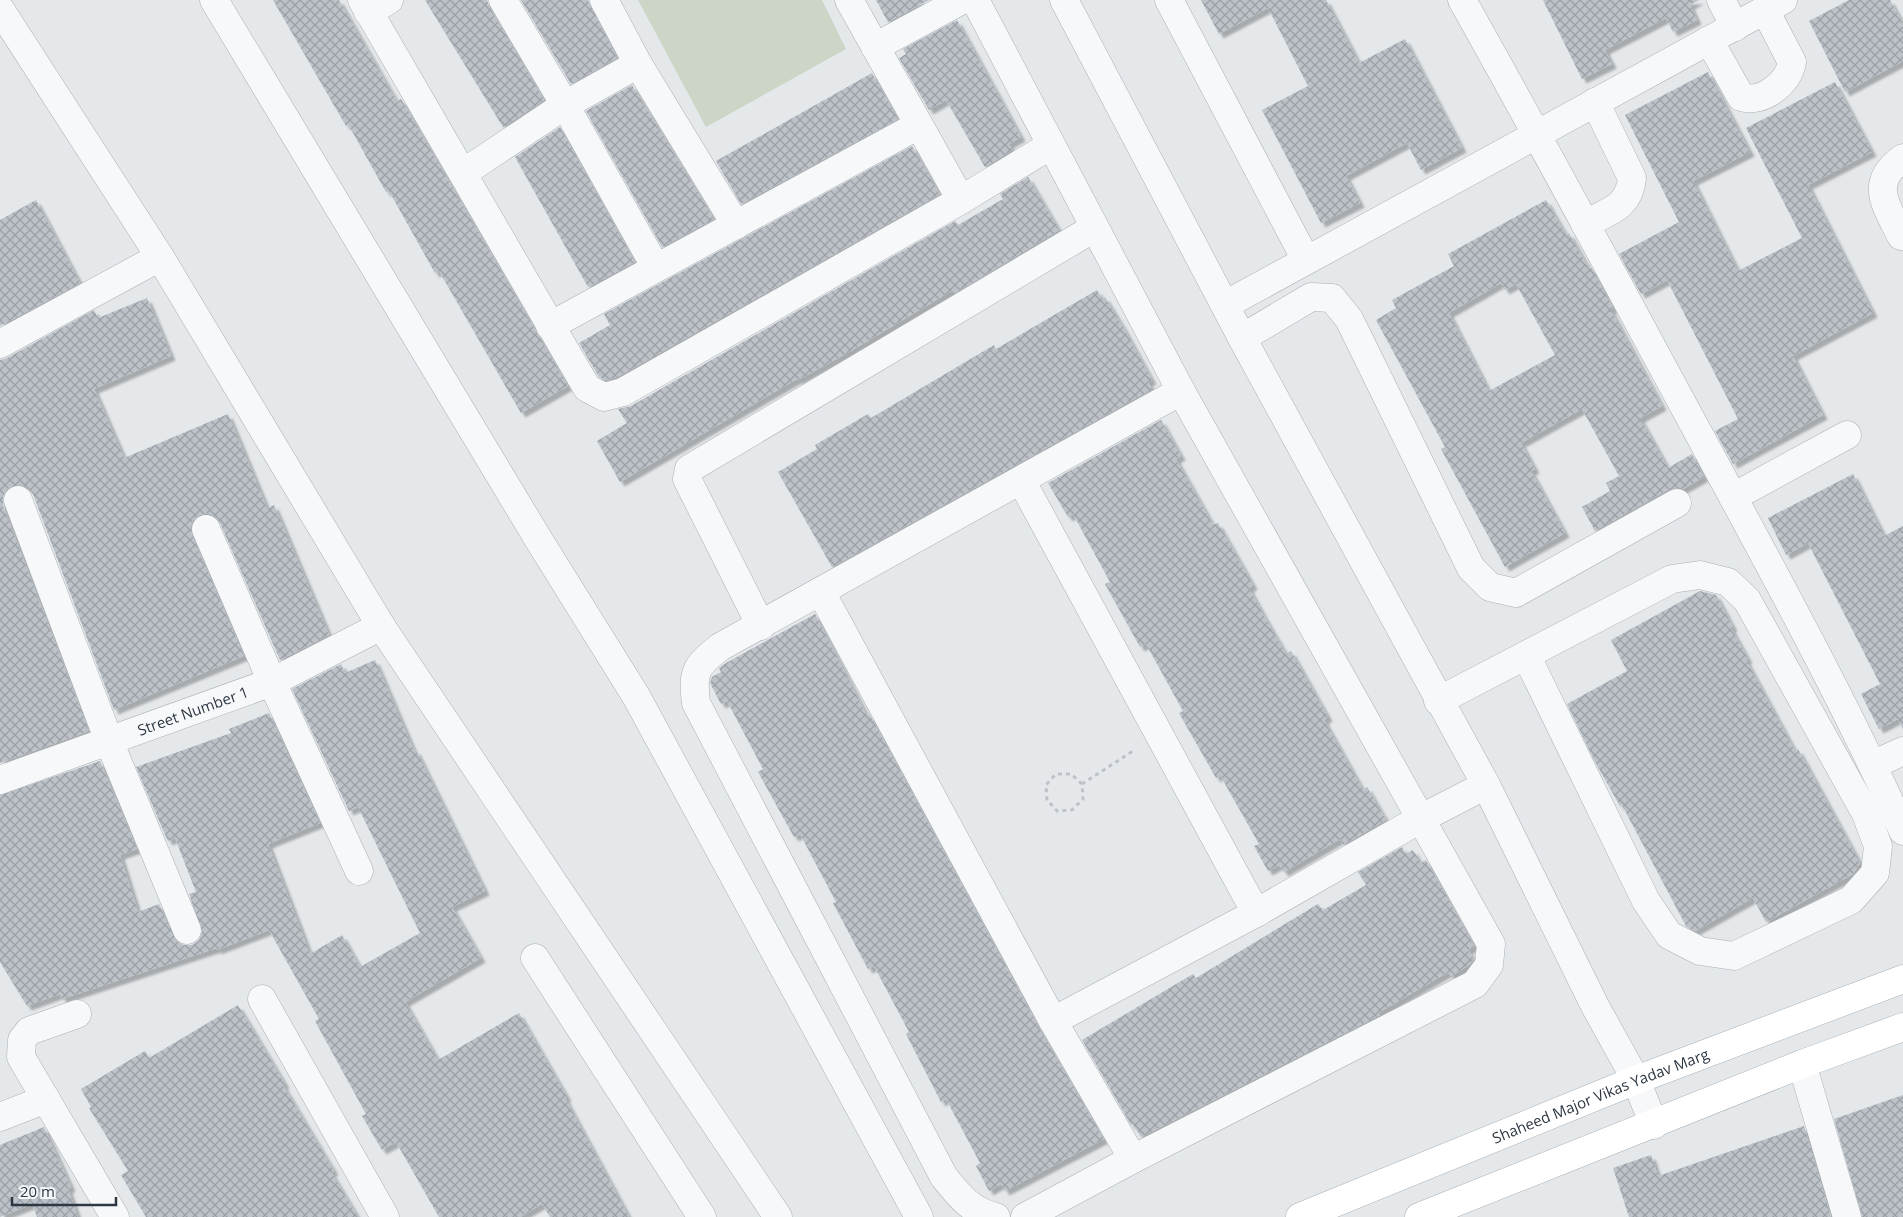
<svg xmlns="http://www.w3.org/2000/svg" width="1903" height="1217" font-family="'Open Sans',sans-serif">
  <defs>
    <pattern id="building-cross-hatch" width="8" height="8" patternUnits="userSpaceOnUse" patternTransform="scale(1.25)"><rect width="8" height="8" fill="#bcc2c8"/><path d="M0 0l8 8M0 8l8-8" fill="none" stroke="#999fa4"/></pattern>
    <filter id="shadow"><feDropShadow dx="4.5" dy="4.5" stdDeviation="1" flood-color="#0004"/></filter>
  </defs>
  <rect width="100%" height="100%" fill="#e4e8eb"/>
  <path fill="#ccd5c6" d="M638,0h184l24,49 -140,78z"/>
  <g fill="url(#building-cross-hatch)" fill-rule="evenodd" filter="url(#shadow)">
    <path d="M273,0h66l58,102 4,-3 167,287 -47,27 -82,-142 -4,2 -46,-82 -3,1 -38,-68 -2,2z"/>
    <path d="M425,0h62l3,8 54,92 -41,27z"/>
    <path d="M521,0h67l29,58 -46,26z"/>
    <path d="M876,0h53l-41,22z"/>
    <path d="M1201,0h125l33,63 46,-24 57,109 -41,22 -14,-27 -61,33 14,27 -39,20 -59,-113 46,-24 -40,-78 -49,26z"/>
    <path d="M1543,0h156l-9,5 7,15 -24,12 -7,-14 -61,32 7,14 -30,15z"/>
    <path d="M1849,0h41l13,24v37l-58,31 -36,-71z"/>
    <path d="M957,20l64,117 -12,7 3,6 -27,17 -39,-67 -17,10 -30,-52 7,-4 -3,-5z"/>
    <path d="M1708,72l42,80 -57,29 45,90 64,-33 -56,-110 89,-46 37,70 -64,33 65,128 -80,43 30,59 -90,49 -18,-33 23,-12 -71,-139 -26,14 -22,-40 60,-32 -54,-107z"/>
    <path d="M872,73l26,46 -157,85 -25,-43z"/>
    <path d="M632,85l82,134 -52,28 -76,-136z"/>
    <path d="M560,127l75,135 -47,25 -73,-130z"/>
    <path d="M912,146l28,48 -323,183 -11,3 -7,-3 -20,-34 31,-18 -6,-11z"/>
    <path d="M1028,177l31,53 -104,63 -2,-3 -104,62 -51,28 -1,-1 -177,103 -23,-41 30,-18 -9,-14 13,-3 324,-185 3,4 45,-26 -3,-5z"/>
    <path d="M36,200l44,83 -80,43v-106z"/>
    <path d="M1546,200l20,35 3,-2 20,36 3,-1 21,40 -2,2 51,96 -22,12 28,50 24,-14 12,23 -21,12h-14l-74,42 -13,-24 28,-16 -4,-8 13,-7 -37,-67 -61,34 14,26 -4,2 34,62 -60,34 -64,-118 4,-2 -69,-127 20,-12 -4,-8 62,-34 -6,-12zM1501,283l4,7 11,-6 39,71 -66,36 -40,-78z"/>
    <path d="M1097,290l5,9 3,-2 18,30 29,53 -4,2 4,7 -320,178 -54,-95 39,-23 -2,-4 53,-31 3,4 123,-73 2,4z"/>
    <path d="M147,298l24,58 -77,33 30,69 104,-44 39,94 7,-3 55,130 -49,25 -60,-137 -5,-7 -8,-3 -7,2 -7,5 -3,8 2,7 52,121 -130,54 -81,-216 -5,-6 -7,-3 -9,1 -6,4 -3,7v9l86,225 -89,32v-403l7,-2 87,-48 4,8z"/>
    <path d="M1161,420l20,36 -5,3 37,66 5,-2 35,62 -4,3 14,26 23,40 5,-3 37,66 -4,3 39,70 4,-3 19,33 -43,25 -3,-6 -56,33 -5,-7 -11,6 -14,-25 5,-2 -39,-69 -4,3 -37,-65 4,-2 -37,-67 -6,3 -35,-63 5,-2 -37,-68 -5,3 -20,-34z"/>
    <path d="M1853,474l31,62 19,-10v203l-5,-10 -19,10 -18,-35 19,-10 -72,-141 -22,12 -18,-37z"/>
    <path d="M1700,591l16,4 17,32 -2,1 17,31 -2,1 49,91 3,-2 62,114 -7,11 -87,48 -13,-24 -58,33 -9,-5 -64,-121 -2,1 -26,-46 -27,-56 60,-33 -16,-31z"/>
    <path d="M815,614l52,102 3,-1 169,313 65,111 -99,52 -4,-7 -12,7 -13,-25 4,-3 -34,-64 -5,3 -35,-68 3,-2 -35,-66 -6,3 -35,-66 3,-1 -36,-68 -6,3 -36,-65 5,-3 -36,-68 -6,3 -11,-21 2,-6 9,-5 -2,-4 7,-5z"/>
    <path d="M375,660l39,91 2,-1 69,141 -33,16 29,51 -76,44 33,58 81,-47 48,84 -2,1 64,119h-79l-8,-13 -22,13h-81l-43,-75 -14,8 -20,-34 4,-2 -51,-93 4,-2 -50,-89 -52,20v-2l-155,51 -2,-5 -33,12 -27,-44v-167l100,-34 37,88 -17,6 18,57 21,-8 18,38 7,3h8l7,-5 3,-8 -13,-38 7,-2 -21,-54 -7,3 -2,-4 -30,-70 95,-34 -2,-4 40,-16 51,110 -52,21 42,110 32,-19 18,32 60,-34 -62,-126 -9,4 -57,-122 49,-25 4,9z"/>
    <path d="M1402,847l4,7 7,-4 8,13 5,-3 48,86 -6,4 6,9 -5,6 -18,11 -3,-4 -70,41 2,2 -239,122 -8,-13 -2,1 -49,-85 111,-66 3,4 122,-74 5,6 43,-25 -8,-13z"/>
    <path d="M238,1005l47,79 -2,1 51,86 -3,1 27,45h-212l-25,-42 7,-4 -39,-63 2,-1 -10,-18 64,-38 4,7z"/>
    <path d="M1903,1095v122h-41l-28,-98z"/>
    <path d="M1804,1126l27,91h-202l-16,-49 38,-13 7,21z"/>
    <path d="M44,1127l27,60 -3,2 10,28h-41l-5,-13 -32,13v-72z"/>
  </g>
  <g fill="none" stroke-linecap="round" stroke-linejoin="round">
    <g stroke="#a9b0b5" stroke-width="29">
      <g id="minor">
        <path d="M214,0l326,542 96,154 283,521"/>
        <path d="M362,0l225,388 17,9 19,-5 338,-192 90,-55"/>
        <path d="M503,0l62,105 91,163"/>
        <path d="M604,0l34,64 98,161"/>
        <path d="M849,0l112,200"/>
        <path d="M975,0l206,391 310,553 -2,21 -14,19 -342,175 -108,58"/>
        <path d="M1169,0l137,260"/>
        <path d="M1462,0c81,144 159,290 238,436 70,130 142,260 203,395"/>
        <path d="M1721,0l14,27"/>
        <path d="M0,9l160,248 221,369 397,591"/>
        <path d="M368,12l21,-12"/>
        <path d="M1709,40l32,57c21,7 48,-14 51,-35l-27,-52"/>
        <path d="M875,47l87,-47"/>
        <path d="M463,173l102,-68 73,-41"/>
        <path d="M1585,224c24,-13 44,-16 47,-46l-37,-76"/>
        <path d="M1901,236c-15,-31 -33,-53 2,-78"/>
        <path d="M1225,305l558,-305"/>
        <path d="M550,326l367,-200"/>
        <path d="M1242,338l69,-41 21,1 17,21 122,249 19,19 26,6 161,-90"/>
        <path d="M0,344l160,-87"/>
        <path d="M1021,480l235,433"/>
        <path d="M1733,497l114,-62"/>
        <path d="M18,500l91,241 78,189"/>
        <path d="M206,529l66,153 87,189"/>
        <path d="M821,592l232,429 80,138"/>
        <path d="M761,626l-74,-147 2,-10 405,-241"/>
        <path d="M1438,701l234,-122 28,-4 28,7 19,18 119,214 12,32 -3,27 -24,27 -117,56 -34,-5 -31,-16 -23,-34 -120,-246"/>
        <path d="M1873,765l30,-14"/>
        <path id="s1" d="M0,780l272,-98 109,-56"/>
        <path d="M535,958l167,259"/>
        <path d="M262,999l123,218"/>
        <path d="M77,1014l-48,17 -7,9 -1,17 94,160"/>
        <path d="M1053,1021l203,-108 164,-94 66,-34"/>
        <path d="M1802,1064l45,153"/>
        <path d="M0,1117l46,-18"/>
        <path d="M996,1217c-25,-6 -36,-20 -52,-40l-248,-474c-4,-32 0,-37 24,-56l461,-256"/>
      </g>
    </g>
    <g stroke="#a9b0b5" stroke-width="29">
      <path id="tertiary" d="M1064,0l178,338 244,447 109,221 41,74 18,45"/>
    </g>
    <g stroke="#a9b0b5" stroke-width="29">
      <g id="secondary">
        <path id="s2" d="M1300,1217l336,-137 267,-101"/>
        <path d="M1419,1217l383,-153 101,-37"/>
      </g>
    </g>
    <path stroke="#bec2c7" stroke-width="3" stroke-dasharray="4 4" stroke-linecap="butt" d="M1082,784l-11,-10h-15l-10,11 1,15 10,11 15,-1 11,-11 -1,-15 51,-33"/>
    <use href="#minor" stroke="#f7f8fa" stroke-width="28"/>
    <use href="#tertiary" stroke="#f7f8fa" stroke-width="28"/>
    <use href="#secondary" stroke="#fff" stroke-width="28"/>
  </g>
  <g text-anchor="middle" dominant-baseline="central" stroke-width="4" stroke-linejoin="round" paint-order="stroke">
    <g font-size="15" fill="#2d3843" stroke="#f4f7f9">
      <text stroke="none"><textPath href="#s1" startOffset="205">Street Number 1</textPath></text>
      <text stroke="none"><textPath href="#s2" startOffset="324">Shaheed Major Vikas Yadav Marg</textPath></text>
    </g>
  </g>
  <path d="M12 1197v8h104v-8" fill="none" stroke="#2d3843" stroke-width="2.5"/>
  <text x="20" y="1197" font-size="15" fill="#2d3843" stroke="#f4f7f9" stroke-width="4" paint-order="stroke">20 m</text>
</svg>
